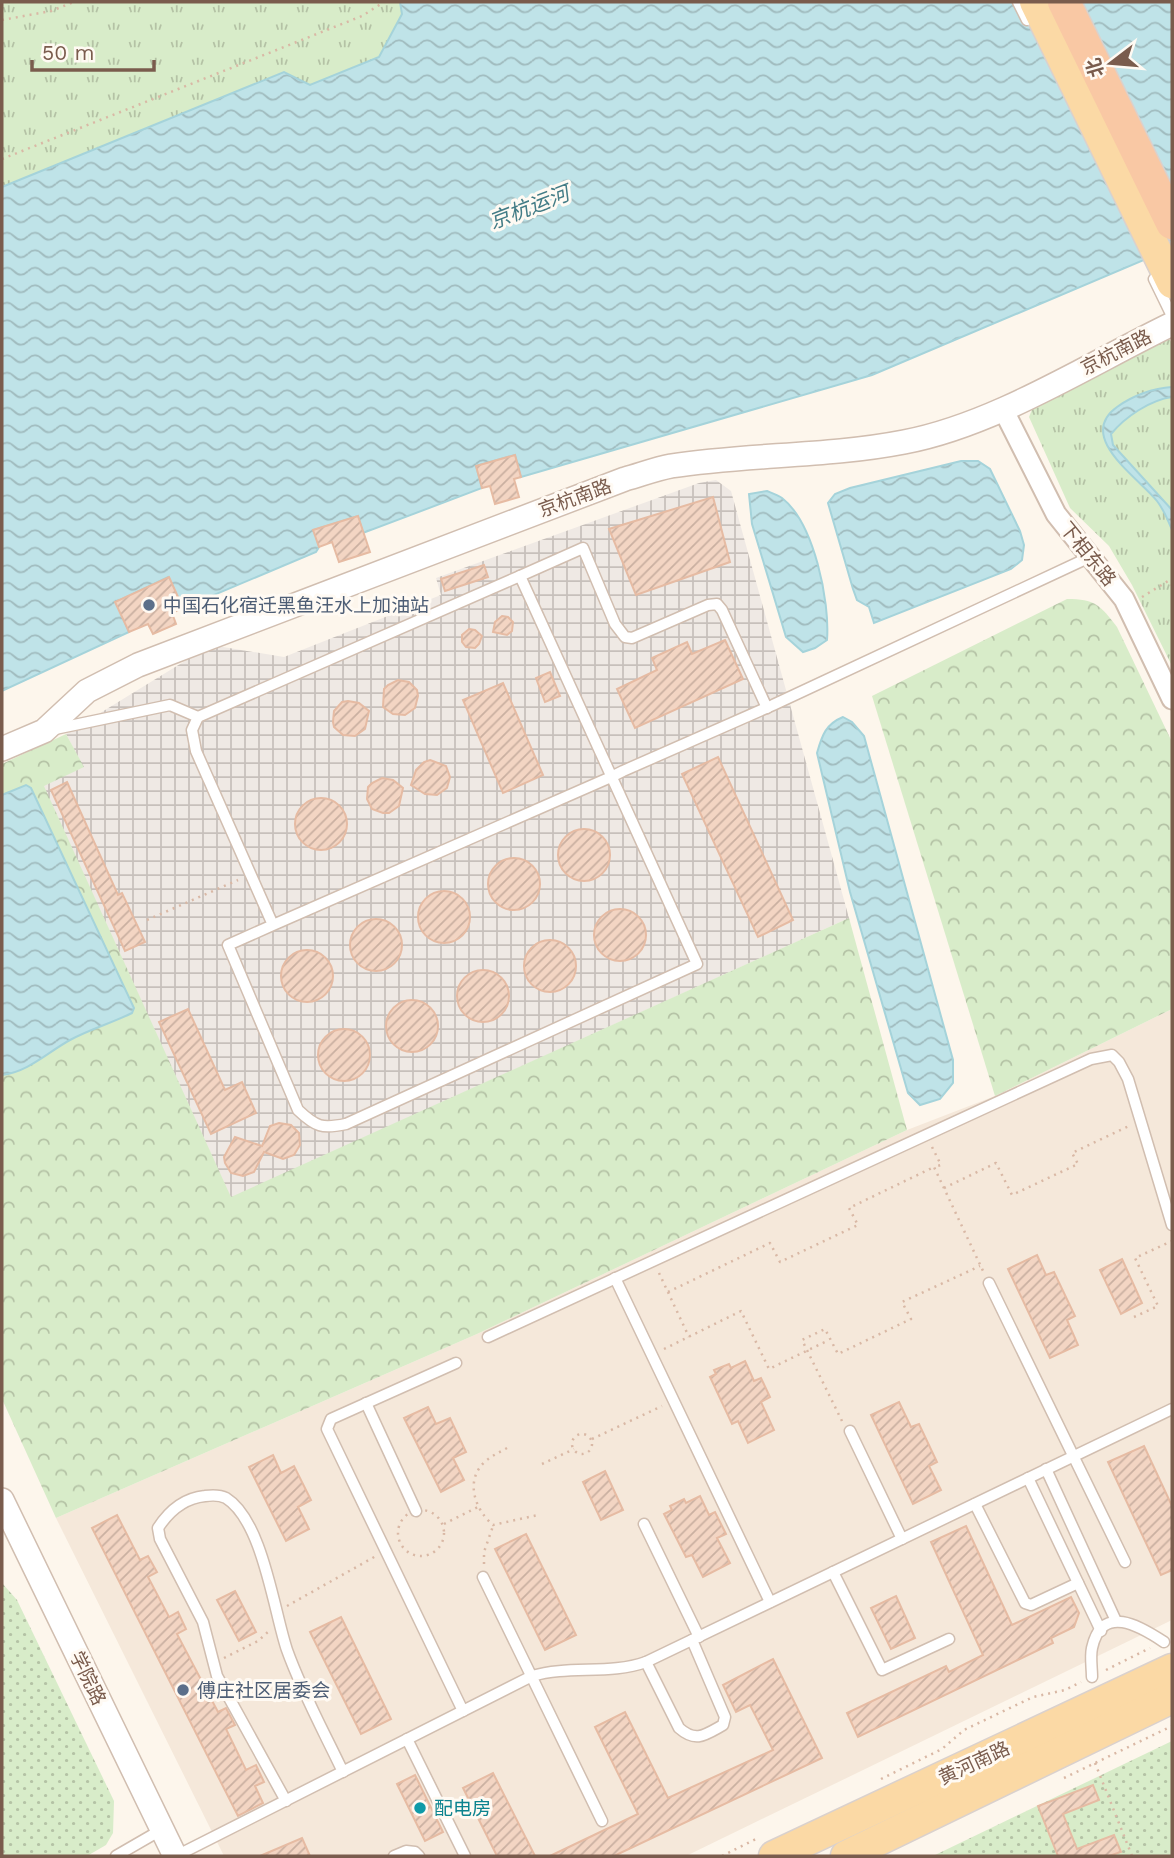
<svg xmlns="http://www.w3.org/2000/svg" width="1174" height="1858" font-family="'Work Sans','Noto Sans SC',sans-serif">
  <defs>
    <pattern id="industrial-grid" width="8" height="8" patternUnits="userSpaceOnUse" patternTransform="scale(1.75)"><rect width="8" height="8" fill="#efe9e4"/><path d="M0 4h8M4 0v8" fill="none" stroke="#c7c0bb"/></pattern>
    <pattern id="grass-dots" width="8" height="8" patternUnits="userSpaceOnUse" patternTransform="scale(1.75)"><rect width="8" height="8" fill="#d8ecc9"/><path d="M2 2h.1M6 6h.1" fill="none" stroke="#b4c2a5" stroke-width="1.8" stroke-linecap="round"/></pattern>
    <pattern id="forest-crowns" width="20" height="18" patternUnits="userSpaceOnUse" patternTransform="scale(1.75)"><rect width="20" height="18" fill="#d8ecc9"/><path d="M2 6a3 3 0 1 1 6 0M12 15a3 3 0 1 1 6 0" fill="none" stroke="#b4c2a5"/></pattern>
    <pattern id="park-tufts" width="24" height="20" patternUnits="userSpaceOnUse" patternTransform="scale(1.75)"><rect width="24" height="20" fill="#d8ecc9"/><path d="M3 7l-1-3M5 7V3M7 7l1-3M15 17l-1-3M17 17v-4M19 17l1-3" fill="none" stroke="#b4c2a5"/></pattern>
    <pattern id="water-waves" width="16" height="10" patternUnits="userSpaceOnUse" patternTransform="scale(1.75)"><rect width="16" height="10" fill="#bfe3e8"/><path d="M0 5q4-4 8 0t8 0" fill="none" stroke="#a0bbbe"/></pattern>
    <pattern id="building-hatch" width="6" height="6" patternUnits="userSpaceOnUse" patternTransform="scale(1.75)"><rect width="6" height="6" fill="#f3d5c3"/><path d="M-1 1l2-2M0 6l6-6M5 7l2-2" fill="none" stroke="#cab0a1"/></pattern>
  </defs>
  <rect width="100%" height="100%" fill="#fdf6ec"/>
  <path fill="#f5e8da" d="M1172,1009v611l-486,236h-462l-168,-338 421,-184 430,-204 88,-34z"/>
  <path fill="url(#industrial-grid)" d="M716,480l15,11 118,427 -618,280 -188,-413 40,-18 -17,-33 145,-89 73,12 157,-62 -5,-17 263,-95z"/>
  <g fill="url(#grass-dots)">
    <path d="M2,1583l15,17 97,201 -1,32 -7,12 -19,11h-85z"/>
    <path d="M1172,1741v115h-239z"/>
  </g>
  <g fill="url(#forest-crowns)">
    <path d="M1067,599c28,0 33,6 50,28l55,115v267l-177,87 -123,-400z"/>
    <path d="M66,734l18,33 -40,19 187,411 618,-279 58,212 -430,204 -421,184 -54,-119v-635z"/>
  </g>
  <g fill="url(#park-tufts)">
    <path d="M2,2h398l2,12 -23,43 -69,28 -26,-13 -282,115z"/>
    <path d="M1169,339l3,4v323l-40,-81 -23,-39 -39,-38 -41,-91 4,-10z"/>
  </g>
  <g fill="url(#water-waves)" stroke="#a5d3da" stroke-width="2">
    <path d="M400,2h772v246l-300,127 -351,102 -6,-22 -39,11 6,22 -119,45 -5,-17 -44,14 5,17 -3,5 -133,56 -15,-31 -52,25 13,30 -127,59v-504l282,-115 26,13 69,-28 23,-43z"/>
    <path d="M1172,387v10c-22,3 -47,20 -61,37l2,11 59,65v20c-4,-10 -8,-20 -15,-29 -18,-23 -82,-64 -40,-94 15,-11 36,-19 55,-20z"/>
    <path d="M961,461h17l12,8 30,62 4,14 -2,15 -11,9 -137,54 -5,-16 -12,-7 -4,-11 -25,-86 7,-9 15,-6z"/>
    <path d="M767,491c5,2 11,4 15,7 32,25 48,103 45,142l-12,8 -12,4 -17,-15 -34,-113 -3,-30z"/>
    <path d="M843,717l9,5 12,14 89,324v23l-13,16 -20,6 -12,-12 -58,-201 -33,-139c5,-18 9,-29 26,-36z"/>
    <path d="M26,785l5,3 103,220 -2,5c-20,10 -42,16 -62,27 -22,12 -42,32 -68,35v-280z"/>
  </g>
  <g fill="url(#building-hatch)" stroke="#e6bba3" stroke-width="2">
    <path d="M515,455l6,22 -7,2 5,18 -24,7 -5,-18 -8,2 -6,-22z"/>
    <path d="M713,497l17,65 -94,33 -27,-66z"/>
    <path d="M358,516l12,36 -31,10 -7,-20 -13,5 -6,-17z"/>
    <path d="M484,565l4,12 -43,14 -4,-12z"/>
    <path d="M169,577l14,31 -11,5 4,11 -23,10 -5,-10 -19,8 -14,-30z"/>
    <path d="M502,616l6,1 5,5 -1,9 -5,4 -14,-3 2,-10z"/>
    <path d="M469,629l6,1 7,6 -3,8 -4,4 -9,-1 -4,-5v-7z"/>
    <path d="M725,640l18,39 -108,49 -18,-39 40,-19 -5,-12 35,-16 5,12z"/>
    <path d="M550,672l10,24 -15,6 -9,-24z"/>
    <path d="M398,680l11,2 8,8 1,6 -3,12 -10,7 -12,-1 -10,-7 1,-18 4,-4z"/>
    <path d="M503,683l40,92 -40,18 -40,-93z"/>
    <path d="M348,701l11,2 10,8 -4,18 -10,7 -12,-1 -9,-8 -1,-5 1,-11 8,-9z"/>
    <path d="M718,757l75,163 -35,17 -76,-163z"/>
    <path d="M430,760l16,6 4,11 -3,11 -10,7 -12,-1 -14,-9 5,-15 8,-8z"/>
    <path d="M382,778l11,2 10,8 -4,18 -10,7h-6l-11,-4 -5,-10 1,-12 4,-4z"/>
    <path d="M67,782l51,113 4,-2 23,49 -20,9 -74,-161z"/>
    <circle cx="321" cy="824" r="26"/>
    <circle cx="584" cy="855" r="26"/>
    <circle cx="514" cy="884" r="26"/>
    <circle cx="444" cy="917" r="26"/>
    <circle cx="620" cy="935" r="26"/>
    <circle cx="376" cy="945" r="26"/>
    <circle cx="550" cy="966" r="26"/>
    <circle cx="307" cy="976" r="26"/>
    <circle cx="483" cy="996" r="26"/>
    <circle cx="412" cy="1026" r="26"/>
    <path d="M188,1009l37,81 17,-8 14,31 -45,21 -52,-112z"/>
    <circle cx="344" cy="1055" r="26"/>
    <path d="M279,1123l12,2 8,8 1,12 -6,10 -11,4 -19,-7 -10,20 -11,4 -12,-3 -6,-10 -1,-6 11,-20 27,9 8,-20z"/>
    <path d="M1037,1255l9,20 8,-3 21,44 -8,4 11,25 -28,13 -42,-89z"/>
    <path d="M1122,1259l20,44 -21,11 -21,-44z"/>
    <path d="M745,1361l9,20 7,-3 9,19 -9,5 13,28 -26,13 -10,-22 -6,3 -22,-47 6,-3 -2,-4 15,-6 2,4z"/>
    <path d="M899,1402l12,25 8,-3 18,38 -8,4 12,24 -28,14 -42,-89z"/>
    <path d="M428,1407l8,17 14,-6 16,34 -13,6 11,22 -23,12 -37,-74z"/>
    <path d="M1144,1446l28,60v64l-11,5 -53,-113z"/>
    <path d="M273,1455l8,18 13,-7 17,34 -13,7 11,22 -23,12 -37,-74z"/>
    <path d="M605,1471l18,39 -22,10 -18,-38z"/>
    <path d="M700,1496l9,19 6,-3 11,22 -9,4 13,25 -27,14 -11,-22 -6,2 -22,-43 8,-4 -2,-4 14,-7 2,4z"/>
    <path d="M117,1515l23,45 8,-4 9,16 -9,5 21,40 9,-5 8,17 -9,5 41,78 8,-4 9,17 -9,4 20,41 10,-5 8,17 -9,4 8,17 -25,13 -146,-288z"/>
    <path d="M966,1526l46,99 59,-28 8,16 -5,14 -23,11 2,5 -195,94 -11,-24 99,-47 3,6 34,-17 -52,-113z"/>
    <path d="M526,1534l50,101 -31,15 -50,-101z"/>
    <path d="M235,1591l21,41 -17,9 -22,-41z"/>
    <path d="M896,1596l19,42 -24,11 -20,-41z"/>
    <path d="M341,1617l50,102 -30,15 -51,-102z"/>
    <path d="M773,1659l49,99 -208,98h-64l88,-42 -43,-87 30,-15 43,86 105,-48 -23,-45 -14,7 -13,-27z"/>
    <path d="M493,1773l42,83h-38l-34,-68z"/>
    <path d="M415,1775l28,57 -18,9 -28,-57z"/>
    <path d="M1093,1785l6,15 -36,14 14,35 37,-14 7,17 -12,4h-51l-20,-50z"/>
    <path d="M302,1838l8,18h-50z"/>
  </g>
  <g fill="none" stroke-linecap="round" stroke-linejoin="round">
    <g stroke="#d1beb0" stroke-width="13">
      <g id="service">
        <path d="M1018,2l9,18"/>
        <path d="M1154,279l18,37"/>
        <path d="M520,576l63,-28 32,76 10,13 7,1 76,-33 9,-1 5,6 45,98"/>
        <path d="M55,729l115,-24 28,12"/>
        <path d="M273,925l-77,-174 -4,-21 6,-13 322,-141 177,388 -351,160c-24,5 -30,3 -48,-14l-70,-165 45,-20 338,-148 12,-6 150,-66 317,-148"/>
        <path d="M615,1278l155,324"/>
        <path d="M989,1283l136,279"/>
        <path d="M488,1337l603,-278 21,-4 7,7 9,17 44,146"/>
        <path d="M456,1363l-125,56 -4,10 136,282"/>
        <path d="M366,1403l50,108"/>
        <path d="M850,1431l52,108"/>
        <path d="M1046,1469l70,152"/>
        <path d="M1028,1478l73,153"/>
        <path d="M975,1504l50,99 6,2 47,-22"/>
        <path d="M644,1524l55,113"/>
        <path d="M833,1572l49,98 67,-31"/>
        <path d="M483,1577l119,244"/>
        <path d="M646,1662l33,66c17,15 26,7 44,-3l2,-8 -33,-77"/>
        <path d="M1092,1677c0,-9 -2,-20 0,-29 10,-45 48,-22 72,-6"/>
        <path d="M407,1739l58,117"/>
        <path d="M286,1801l-69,-125 -14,-54 -43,-83 -2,-11c11,-17 27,-30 47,-32 7,-1 15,-1 21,2 37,23 48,114 61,152 15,42 37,82 56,122"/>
        <path d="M116,1856l45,-26"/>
        <path d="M176,1856l356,-180c37,-11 78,-1 114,-14l526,-253"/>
        <path d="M394,1856l12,-5 9,1 4,4"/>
      </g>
    </g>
    <g stroke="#d1beb0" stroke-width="23">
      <path id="minor" d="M1003,409l53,105 68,85 48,100"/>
    </g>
    <g stroke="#d1beb0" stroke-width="26">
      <g id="tertiary">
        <path d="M2,749l42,-18 43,-40 51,-26 487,-186c15,-4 30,-10 46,-13 77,-12 156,-9 233,-24 91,-17 185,-78 268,-118"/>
        <path d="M2,1500l173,356"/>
      </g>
    </g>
    <g stroke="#dad1cd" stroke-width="33">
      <g id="primary">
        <path d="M1035,2l137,281"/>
        <path d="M774,1856l398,-187"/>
        <path d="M846,1856l326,-158"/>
      </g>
    </g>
    <g stroke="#dad1cd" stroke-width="35">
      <path id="trunk" d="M1064,2l108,221"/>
    </g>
    <g stroke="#d9b8a5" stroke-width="2.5" stroke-dasharray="2 5" stroke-linecap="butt">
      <path d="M2,20l49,-9 23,-9"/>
      <path d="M2,159l360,-143 22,-14"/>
      <path d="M1142,597l26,-16 4,4"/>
      <path d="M147,920l91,-40"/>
      <path d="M932,1147l9,18 -7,2 50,106"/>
      <path d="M944,1188l52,-25 16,32 66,-31 -6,-11 57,-27"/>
      <path d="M659,1273l30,64"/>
      <path d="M668,1292l102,-49 10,19 78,-37 -9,-17 85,-41"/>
      <path d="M1134,1317l24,-11 -23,-48 37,-17"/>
      <path d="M664,1349l77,-38 28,58 60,-29"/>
      <path d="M842,1421l-40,-81 23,-11 13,25 73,-35 -9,-17 78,-36"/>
      <circle cx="582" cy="1444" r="10"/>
      <path d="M592,1439l70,-33"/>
      <path d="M507,1448c-7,4 -14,7 -20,12 -23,18 -13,49 6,65l45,-10"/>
      <path d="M542,1464l32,-15"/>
      <circle cx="421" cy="1533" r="23"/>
      <path d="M444,1524l34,-17"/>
      <path d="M484,1564v-12l9,-26"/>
      <path d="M287,1606l89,-50"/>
      <path d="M224,1658l34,-17 11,-10"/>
      <path d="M1106,1670l44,-22"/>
      <path d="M1095,1763l37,93"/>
      <path d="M1064,1778l108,-52"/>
      <path d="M881,1779l61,-30 22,-19 69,-33 32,-7 16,-8"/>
      <path d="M722,1856l36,-18"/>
    </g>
    <use href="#service" stroke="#fff" stroke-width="10"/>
    <use href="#minor" stroke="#fff" stroke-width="19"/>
    <use href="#tertiary" stroke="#fff" stroke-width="23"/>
    <use href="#primary" stroke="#fbd9a5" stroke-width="30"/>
    <use href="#trunk" stroke="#f9c8a4" stroke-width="32"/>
  </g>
  <g fill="#5c6f8a" stroke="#fffaf3" stroke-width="2.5">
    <circle cx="149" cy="605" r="7"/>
    <circle cx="183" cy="1690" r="7"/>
  </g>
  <circle fill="#0f9aa8" stroke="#fffaf3" stroke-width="2.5" cx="420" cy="1808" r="7"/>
  <g text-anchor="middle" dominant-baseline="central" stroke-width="6" stroke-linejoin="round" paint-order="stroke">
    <g font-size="19" fill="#7a5c4d" stroke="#fffaf3">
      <text transform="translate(1116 352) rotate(-27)">京杭南路</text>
      <text transform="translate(575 498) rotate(-20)">京杭南路</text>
      <text transform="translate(1088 554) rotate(51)">下相东路</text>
      <text transform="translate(88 1678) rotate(64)">学院路</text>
      <text transform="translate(974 1763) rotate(-25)">黄河南路</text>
    </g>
    <g font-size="19" fill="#4e5e75" stroke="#fffaf3" text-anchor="start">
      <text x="163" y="605">中国石化宿迁黑鱼汪水上加油站</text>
      <text x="197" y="1690">傅庄社区居委会</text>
    </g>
    <g font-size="19" fill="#0d838f" stroke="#fffaf3" text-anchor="start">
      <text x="434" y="1808">配电房</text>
    </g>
    <g font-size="21" font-style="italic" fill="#437c86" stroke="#fffaf3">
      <text transform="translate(529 207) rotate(-21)">京杭运河</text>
    </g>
  </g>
  <rect width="1174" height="1858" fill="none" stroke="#7a5c4d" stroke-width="7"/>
  <g transform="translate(1111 63) rotate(254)" stroke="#fffaf3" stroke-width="5" paint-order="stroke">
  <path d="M0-5L12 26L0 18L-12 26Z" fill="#7a5c4d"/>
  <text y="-10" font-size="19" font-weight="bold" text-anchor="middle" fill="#7a5c4d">北</text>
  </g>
  <path d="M32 60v10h122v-10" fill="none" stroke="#7a5c4d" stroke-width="3.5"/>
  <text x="42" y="60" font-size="21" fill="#7a5c4d" stroke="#fffaf3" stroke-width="5" paint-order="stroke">50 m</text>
</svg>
